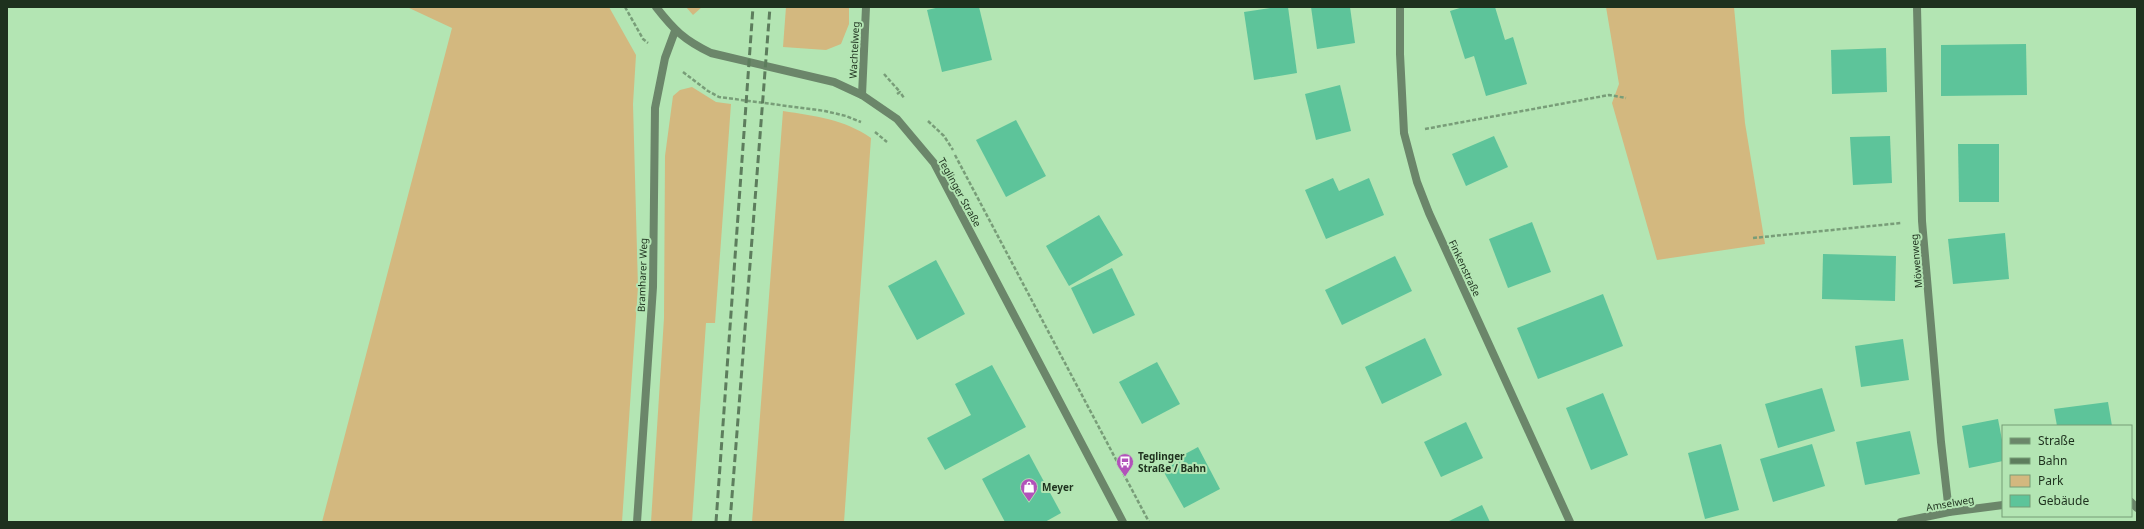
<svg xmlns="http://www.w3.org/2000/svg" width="2144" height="529" font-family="'Noto Sans',sans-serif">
  <rect width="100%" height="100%" fill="#b3e5b3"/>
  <g fill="#d3b87f">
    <path d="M407,7h202l27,48 -3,49 5,183 -16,235h-300l130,-494z"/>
    <path d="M686,7h16l-9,8z"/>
    <path d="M786,7h63v17l-8,20 -15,6 -43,-3z"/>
    <path d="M1606,7h128l11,116 20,121 -108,16 -45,-157 7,-19z"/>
    <path d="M692,87l24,15 15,2 -16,219h-9l-14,199h-41l13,-204 1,-162 8,-60 7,-6z"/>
    <path d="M783,111c32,5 61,8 88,27l-27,384h-92z"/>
  </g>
  <g fill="#5dc49a">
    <path d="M940,7h39l13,53 -50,12 -15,-62z"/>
    <path d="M1277,7h11l9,66 -43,7 -10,-68z"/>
    <path d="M1311,7h39l5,36 -38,6z"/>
    <path d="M1463,7h32l10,33 8,-3 14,47 -41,12 -12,-40 -9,3 -15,-48z"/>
    <path d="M2026,44l1,51 -86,1v-51z"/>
    <path d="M1886,48l1,44 -55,2 -1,-44z"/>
    <path d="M1340,85l11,46 -35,9 -11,-46z"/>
    <path d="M1016,120l30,56 -40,21 -30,-57z"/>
    <path d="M1494,136l14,31 -42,19 -14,-32z"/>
    <path d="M1890,136l2,47 -39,2 -3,-48z"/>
    <path d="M1958,144h41v58h-40z"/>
    <path d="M1333,178l6,13 30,-13 15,37 -58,24 -21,-49z"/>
    <path d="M1099,215l24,40 -54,31 -23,-40z"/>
    <path d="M1532,222l19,50 -43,16 -19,-49z"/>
    <path d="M2005,233l4,46 -56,5 -5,-45z"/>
    <path d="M1823,254l73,2 -1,45 -73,-2z"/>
    <path d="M1395,256l17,35 -70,34 -17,-35z"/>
    <path d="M936,260l29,54 -48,26 -29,-54z"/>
    <path d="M1112,268l23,47 -42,19 -22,-46z"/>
    <path d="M1603,294l20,52 -85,33 -21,-51z"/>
    <path d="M1425,338l17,37 -60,29 -17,-37z"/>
    <path d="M1903,339l6,41 -48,7 -6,-41z"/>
    <path d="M1157,362l23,42 -38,20 -23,-42z"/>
    <path d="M992,365l34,62 -81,43 -18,-32 44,-23 -16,-31z"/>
    <path d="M1822,388l13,43 -57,17 -13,-44z"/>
    <path d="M1603,393l25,62 -37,15 -25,-62z"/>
    <path d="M2108,402l4,24h-55l-3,-17z"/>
    <path d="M1998,419l5,26v16l-34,7 -7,-42z"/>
    <path d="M1466,422l17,36 -42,19 -17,-35z"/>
    <path d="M1910,431l10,43 -55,11 -9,-43z"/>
    <path d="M1721,444l18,66 -34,9 -17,-66z"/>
    <path d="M1812,444l13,42 -52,16 -13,-43z"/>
    <path d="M1198,447l22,42 -36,19 -23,-41z"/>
    <path d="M1029,454l32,59 -16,9h-40l-23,-43z"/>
    <path d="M1482,505l8,17h-43z"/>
  </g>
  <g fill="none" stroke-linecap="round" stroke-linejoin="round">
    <g stroke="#789d78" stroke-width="2.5" stroke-dasharray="4 2" stroke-linecap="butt">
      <path d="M625,7l18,32 5,4"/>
      <path d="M683,72l25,19 11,6 106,14 21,5 15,6"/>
      <path d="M884,74l16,18"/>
      <path d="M897,94l3,-2 4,6"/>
      <path d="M928,121l16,15 9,14"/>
      <path d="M1425,129l184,-34 17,3"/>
      <path d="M875,132l12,10"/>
      <path d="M955,155l194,367"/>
      <path d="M1753,238l148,-15"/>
    </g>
    <g stroke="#6b866a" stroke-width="8">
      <path d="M1400,7v47l4,79 13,49 12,31 141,309"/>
      <path d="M1917,7l5,214 19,221 8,70"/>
      <path d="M862,95l4,-88"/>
      <path d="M2131,502l6,6"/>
      <path d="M637,522l16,-235 2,-179 10,-50 10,-27"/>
      <path d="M1901,522l48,-10 54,-7"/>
    </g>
    <path stroke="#6b866a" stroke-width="8" d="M656,7c18,23 28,33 55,46l123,29 28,13 35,24 37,44 189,359"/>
    <g stroke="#5d7d5d" stroke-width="3" stroke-dasharray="8 4" stroke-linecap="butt">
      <path d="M716,522l37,-515"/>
      <path d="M730,522l40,-515"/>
    </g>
  </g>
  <defs>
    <g id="bus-pin" transform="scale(0.9)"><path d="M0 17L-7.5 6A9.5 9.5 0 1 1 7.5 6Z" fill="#b252ba" stroke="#b3e5b3"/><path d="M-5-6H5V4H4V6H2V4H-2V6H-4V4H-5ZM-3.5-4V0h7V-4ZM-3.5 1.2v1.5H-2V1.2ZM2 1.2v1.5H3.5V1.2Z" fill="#fff"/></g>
    <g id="shop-pin" transform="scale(0.9)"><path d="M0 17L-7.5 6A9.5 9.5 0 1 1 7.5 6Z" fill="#b252ba" stroke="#b3e5b3"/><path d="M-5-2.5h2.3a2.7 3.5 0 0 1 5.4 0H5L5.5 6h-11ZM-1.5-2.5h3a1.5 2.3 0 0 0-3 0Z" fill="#fff"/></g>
  </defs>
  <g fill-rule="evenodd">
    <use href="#bus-pin" x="1125" y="462"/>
    <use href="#shop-pin" x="1029" y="487"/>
  </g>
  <g text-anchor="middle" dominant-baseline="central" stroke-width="4" stroke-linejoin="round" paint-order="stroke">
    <g font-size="10" fill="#1e311e" stroke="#b3e5b3">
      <text transform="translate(854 50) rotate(-87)">Wachtelweg</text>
      <text transform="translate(960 192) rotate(61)">Teglinger Straße</text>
      <text transform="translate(1916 261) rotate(-95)">Möwenweg</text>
      <text transform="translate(1465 268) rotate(65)">Finkenstraße</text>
      <text transform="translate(642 275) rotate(-88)">Bramharer Weg</text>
      <text transform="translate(1950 503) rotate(-10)">Amselweg</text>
    </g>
    <g font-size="10" font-weight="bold" fill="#1e311e" stroke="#b3e5b3" text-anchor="start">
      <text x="1138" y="456">Teglinger<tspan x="1138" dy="12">Straße / Bahn</tspan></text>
      <text x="1042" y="487">Meyer</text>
    </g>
  </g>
  <rect width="2144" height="529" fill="none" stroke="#1e311e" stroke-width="16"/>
  <rect x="2002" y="425" width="130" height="92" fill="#b3e5b3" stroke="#779d77"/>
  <rect x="2010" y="438" width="20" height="6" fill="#6b866a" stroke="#779d77"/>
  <text x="2038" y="445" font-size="12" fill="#1e311e">Straße</text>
  <rect x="2010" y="458" width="20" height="6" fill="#5d7d5d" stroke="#779d77"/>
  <text x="2038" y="465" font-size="12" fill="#1e311e">Bahn</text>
  <rect x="2010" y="475" width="20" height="12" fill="#d3b87f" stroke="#779d77"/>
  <text x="2038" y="485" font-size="12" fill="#1e311e">Park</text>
  <rect x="2010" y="495" width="20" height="12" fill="#5dc49a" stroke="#779d77"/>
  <text x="2038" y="505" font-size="12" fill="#1e311e">Gebäude</text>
</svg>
